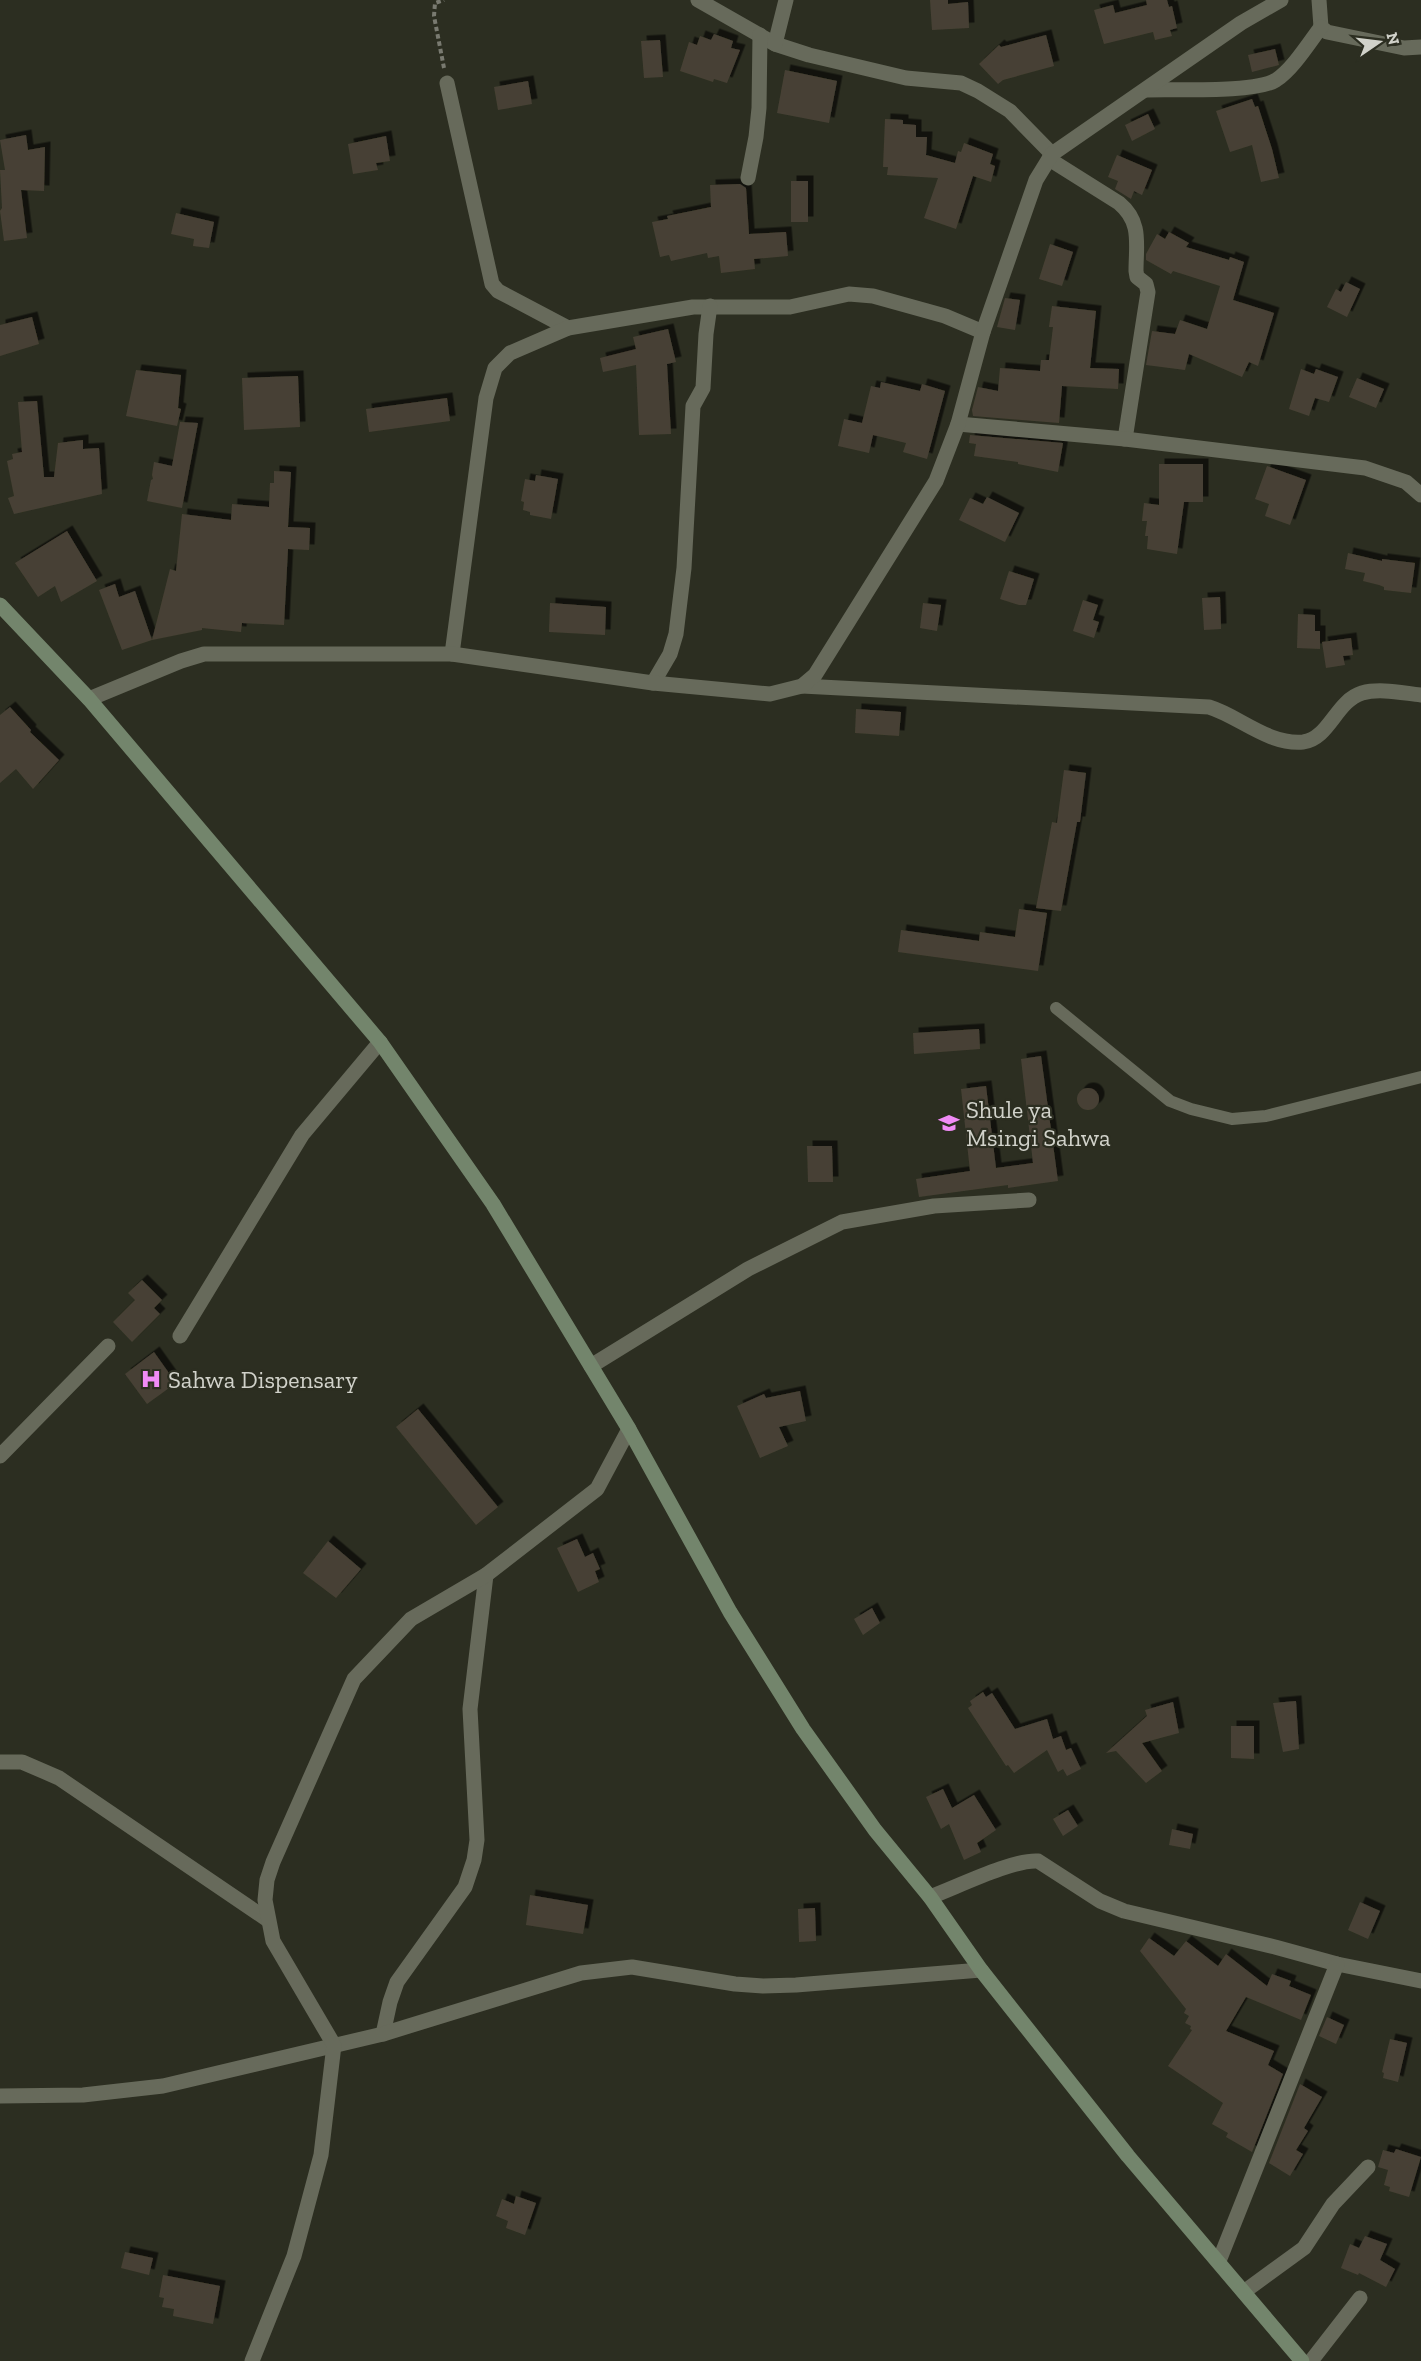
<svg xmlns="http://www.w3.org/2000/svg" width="1421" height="2361" font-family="'Zilla Slab',serif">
  <defs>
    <filter id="shadow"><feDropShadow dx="5.5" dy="-5.5" stdDeviation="0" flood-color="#0009"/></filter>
  </defs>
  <rect width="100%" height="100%" fill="#2c2e21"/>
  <g fill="#474134" filter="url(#shadow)">
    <path d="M930,0h18v4l20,-2 1,26 -37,2z"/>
    <path d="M1146,0h21l2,7 3,-1 5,22 -7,2 2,6 -17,4 -2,-8 -49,12 -10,-34 19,-5 2,8 32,-8z"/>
    <path d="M714,34l19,7 -2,7 9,2 -13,33 -13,-4 -1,3 -33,-11 9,-29 8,3 3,-9 11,4z"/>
    <path d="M1046,35l8,31 -51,14 -5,4 -19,-20 20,-19 2,2z"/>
    <path d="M660,40l3,37 -19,1 -3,-37z"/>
    <path d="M1275,49l4,16 -27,7 -4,-17z"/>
    <path d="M785,70l52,11 -8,42 -52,-10z"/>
    <path d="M528,81l4,23 -34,6 -4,-23z"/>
    <path d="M1252,99l3,8 3,-1 14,43 7,29 -18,4 -9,-37 -22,7 -14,-41z"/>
    <path d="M1148,114l7,15 -23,12 -7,-16z"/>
    <path d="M885,119l18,1v4l13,1v12h11l-1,18 29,8 3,-12 3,1 3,-9 29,11 -3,10 5,2 -4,16 -18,-6 -17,53 -32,-11 14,-40 -51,-3 1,-8h-5z"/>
    <path d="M26,135l2,15 17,-3 -1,44 -23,-1 6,48 -23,3 -4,-30 2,-3 -2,-38h5l-5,-30z"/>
    <path d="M386,136l4,25 -14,2 2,7 -25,4 -5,-30z"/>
    <path d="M1117,155l35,15 -10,25 -8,-4 -3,8 -16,-10 3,-8 -10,-4z"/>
    <rect x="791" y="181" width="17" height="41"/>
    <path d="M740,184l6,4 3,46 37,-2 2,24 -34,3 1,10 -34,4 -2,-17 -11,2 -1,-5 -36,8 -2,-6 -9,2 -8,-35 16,-3 -1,-3 44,-9 -1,-22z"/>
    <path d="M176,213l38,9 -5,26 -16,-2 1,-7 -23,-5z"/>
    <path d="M1169,232l20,11 -3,4 43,13 1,-3 14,5 -11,38 41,13 -16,53 -9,-4 -7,15 -53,-23 -4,16 -39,-5 6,-34 23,3 5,-14 27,9 13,-43 -47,-15 -2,3 -25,-14v-6l11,-20 8,5z"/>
    <path d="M1050,244l23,8 -11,34 -23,-7z"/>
    <path d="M1346,282l14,7 -13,28 -20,-10 9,-18 5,3z"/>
    <path d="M1005,298l15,2 -5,30 -18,-3z"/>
    <path d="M1052,306l44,5 -6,57 29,1 -1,20 -56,-3 -3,37 -86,-7 -1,-6 6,-23 20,4 2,-23 40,3 1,-11h8l4,-33h-4z"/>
    <path d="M32,317l7,27 -39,12v-31z"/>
    <path d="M668,329l8,33 -9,2 4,70 -32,1 -3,-70 -33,7 -3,-14 36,-9 -3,-12z"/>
    <path d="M1301,369l13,5 2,-5 22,8 -9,25 -14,-4 -6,18 -20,-7z"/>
    <path d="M136,370l45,5 -3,33 3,1 -4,17 -51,-10z"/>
    <path d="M298,376l2,51 -56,3 -2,-52z"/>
    <path d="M1357,378l27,11 -8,19 -27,-11z"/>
    <path d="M881,382l39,9 2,-7 23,7 -18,68 -24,-7 3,-9 -33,-8 -4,18 -31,-7 6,-27 18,4 9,-37 9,2z"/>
    <path d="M447,398l3,23 -81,11 -3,-23z"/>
    <path d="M37,401l7,76h10l4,-34 25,-3v9l16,-1 3,46 -88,20 -6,-16 6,-2 -7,-35 6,-2 -1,-5 10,-2 -4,-50z"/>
    <path d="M180,422l18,1 -16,85 -35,-7 4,-21 2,-1 -1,-4 2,-13 18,4z"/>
    <path d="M970,435l93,8 -5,29 -40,-8v-2l-44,-6 2,-12 -7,-1z"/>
    <path d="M1159,464h44v38h-19l-7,52 -30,-5 1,-13h-3l2,-15h-5l2,-18 15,2z"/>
    <path d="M1267,466l39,14 -16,45 -25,-9 4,-12 -14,-5z"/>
    <path d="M274,471l17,1 -3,55 22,1 -1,22 -21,-1 -4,76 -42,-2 -1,9 -39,-4v2l-50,10 18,-71 6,2 6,-57 49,6 1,-16 37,3 1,-24h4z"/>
    <path d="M536,475l22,4 -7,40 -21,-4v-3l-7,-2 1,-8 -3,-1 4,-22 10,2z"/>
    <path d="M987,497l32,16 -14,29 -46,-22 11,-22 13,6z"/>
    <path d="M67,531l30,50 -36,21 -6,-16 -17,11 -23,-34z"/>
    <path d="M1348,553l34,8v-2l33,4 -4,30 -27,-3v-3l-5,-2 -16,-4 2,-8 -20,-4z"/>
    <path d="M1009,571l25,8 -8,26h-7l-19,-6z"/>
    <path d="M115,584l4,13 16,-6 17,49 -30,10 -23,-60z"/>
    <path d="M1220,597l1,32 -17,1 -2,-32z"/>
    <path d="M1083,600l15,5 -5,15 6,2 -5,16 -21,-7z"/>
    <path d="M550,603l56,4 -1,28 -56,-3z"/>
    <path d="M923,603l18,2 -4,26 -17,-3z"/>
    <path d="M1298,614l17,1v16h5v18l-23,-1z"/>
    <path d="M1351,638l2,17 -10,1 2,9 -19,3 -4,-26z"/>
    <path d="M10,707l21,23 -1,2 29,28 -26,29 -17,-20 -16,14v-68z"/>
    <path d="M856,709l45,3 -2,24 -44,-3z"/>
    <path d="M1064,770l22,3 -6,49h-3l-16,89 -25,-3 16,-86 5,1z"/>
    <path d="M1019,909l28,4 -9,58 -140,-19 3,-22 78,11 1,-9 35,5z"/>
    <path d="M979,1029l1,20 -66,5 -1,-21z"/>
    <path d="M1041,1056l17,125 -50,7v-3l-89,12 -3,-18 54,-8 -9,-82 25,-3 10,82 37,-5 -12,-104z"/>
    <circle cx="1088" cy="1099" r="11"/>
    <path d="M807,1146h25l1,36h-25z"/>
    <path d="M142,1280l20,20 -8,8 6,6 -28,28 -19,-20 22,-22 -7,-7z"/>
    <path d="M154,1352l22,31 -29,21 -22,-30z"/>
    <path d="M800,1391l6,30 -27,6 9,19 -28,12 -23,-52 27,-12 2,4z"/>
    <path d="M418,1409l80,98 -22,18 -80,-98z"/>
    <path d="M577,1539l8,18 8,-4 7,16 -5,2 4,11 -21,10 -21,-44z"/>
    <path d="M328,1541l33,28 -25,29 -33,-25z"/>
    <path d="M872,1608l8,15 -17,12 -9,-16z"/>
    <path d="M983,1692l3,5 6,-4 23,36 32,-10 6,20 8,-3 5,14 5,-2 10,21 -14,7 -4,-7 -5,3 -11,-22 -33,23 -6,-8 -2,1 -38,-58 4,-3 -2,-4z"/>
    <path d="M1296,1701l3,48 -16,3 -10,-49z"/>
    <path d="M1173,1702l6,31 -37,10 20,28 -16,12 -30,-32 -10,2 41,-37 -2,-6z"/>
    <path d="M1231,1726h23v33l-23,-1z"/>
    <path d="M943,1789l9,19 22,-13 22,35 -19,13 4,9 -17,8 -15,-36 -8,5 -15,-32z"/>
    <path d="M1068,1810l10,16 -15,10 -10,-17z"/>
    <path d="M1172,1829l21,5 -3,15 -21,-4z"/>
    <path d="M530,1895l58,10 -5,29 -57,-9z"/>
    <path d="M1360,1902l20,9 -12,28 -20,-9z"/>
    <path d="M815,1908l1,33 -17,1 -1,-33z"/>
    <path d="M1149,1938l25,18 12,-15 32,25 8,-12 41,32 5,-12 19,7 -2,5 22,9 -10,25 -55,-23 -20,34 48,20 -6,14 15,9 -31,78 -26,-15 2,-4 -16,-9 11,-21 -55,-37 24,-36 -2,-1 1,-3 -6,-3 4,-7 -5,-3 2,-4 -46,-58z"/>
    <path d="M1327,2017l17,8 -8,19 -17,-8z"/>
    <path d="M1390,2039l17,4 -9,39 -15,-4 1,-5 -2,-1z"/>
    <path d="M1300,2084l22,13 -18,31 4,3 -12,19 7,4 -13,22 -21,-13z"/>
    <path d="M1396,2149l25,8 -12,40 -20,-6 1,-4 -6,-2 4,-15 -10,-3 5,-17 11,3z"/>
    <path d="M516,2196l20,7 -11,32 -19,-7 2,-7 -12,-5 6,-17 12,5z"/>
    <path d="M1365,2236l22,8 -7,16 15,9 -9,18 -27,-14 -1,2 -17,-7 9,-24 9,4z"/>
    <path d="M125,2252l28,6 -4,17 -28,-7z"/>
    <path d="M163,2275l57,11 -7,38 -40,-8 1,-7 -12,-2 2,-9 -5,-1z"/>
  </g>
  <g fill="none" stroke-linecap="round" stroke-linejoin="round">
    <path stroke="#797a70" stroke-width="4" stroke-dasharray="4.5 3" stroke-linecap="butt" d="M444,68l-10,-52 1,-13 9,-3"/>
    <path stroke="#676a5b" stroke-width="12" d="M1056,1008l114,93 21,8 41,10 34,-3 155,-39"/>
    <g stroke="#676a5b" stroke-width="15">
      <path d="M698,0l77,44 34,11 97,23 55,5 17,8 32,20 42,43"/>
      <path d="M1319,0l2,27 6,5 77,16 17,-1"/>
      <path d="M775,44l11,-44"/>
      <path d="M447,83l45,201 6,7 70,37"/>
      <path d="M1147,90c27,-1 110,3 129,-10 16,-10 33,-37 45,-53"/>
      <path d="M1049,159l70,44c23,19 17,41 17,68l1,6 9,7 2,8 -23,147"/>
      <path d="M748,178l8,-41 3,-29 1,-73"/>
      <path d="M958,424l167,15 240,29 41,14 15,13"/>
      <path d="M452,654l34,-256 9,-30 15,-15 58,-25 125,-21h97l59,-13 24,2 72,20 38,16"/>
      <path d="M653,683l17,-29 6,-20 8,-66 9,-162 10,-18 3,-54 4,-28"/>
      <path d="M802,686l407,21c30,9 59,38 94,35 26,-3 33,-41 59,-49 18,-5 40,0 59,2"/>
      <path d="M89,699l92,-38 23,-7h248l201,29 117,11 32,-8 13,-11 121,-194 22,-57 25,-92 53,-152 16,-26 189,-131 40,-23"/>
      <path d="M180,1336l122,-201 78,-93"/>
      <path d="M591,1366l157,-97 94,-47 92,-16 95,-6"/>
      <path d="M0,1456l108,-110"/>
      <path d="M0,1762h22l37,16 209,142"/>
      <path d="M930,1897c25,-9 83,-38 108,-36l62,40 24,10 151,36 62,17 84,17"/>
      <path d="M383,2034l7,-32 7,-20 68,-95 9,-27 3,-20 -7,-131 16,-134"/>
      <path d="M0,2096l83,-1 80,-9 220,-52 198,-61 51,-6 103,17 28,2 33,-1 185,-15"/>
      <path d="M1219,2261l118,-297"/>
      <path d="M1245,2291l59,-43 29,-44 35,-37"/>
      <path d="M252,2361l42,-105 27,-101 13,-110 -61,-104 -8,-41 2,-20 6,-18 81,-183 57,-60 75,-44 111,-86 32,-60"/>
      <path d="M1311,2361l49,-63"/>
    </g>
    <path stroke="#73856c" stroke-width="15" d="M0,605l89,94 291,343 113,162 136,225 101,183 73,117 72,101 55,67 51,73 147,186 174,205"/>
  </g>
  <defs>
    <g id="school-bare" transform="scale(1.62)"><path d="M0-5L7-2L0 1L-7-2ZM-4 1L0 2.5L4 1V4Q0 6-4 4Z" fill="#f08bf6" stroke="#2c2e21" stroke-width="2.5" paint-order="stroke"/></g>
    <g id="hospital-bare" transform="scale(1.62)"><path d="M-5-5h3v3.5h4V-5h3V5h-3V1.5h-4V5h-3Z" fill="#f08bf6" stroke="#2c2e21" stroke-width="2.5" paint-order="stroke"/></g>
  </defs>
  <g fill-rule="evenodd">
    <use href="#school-bare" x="949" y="1123"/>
    <use href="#hospital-bare" x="151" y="1379"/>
  </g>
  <g text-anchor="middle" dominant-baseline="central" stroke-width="4.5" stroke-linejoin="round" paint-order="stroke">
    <g font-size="24" fill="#d1d2ca" stroke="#2c2e21" text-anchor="start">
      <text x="966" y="1109">Shule ya<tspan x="966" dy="28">Msingi Sahwa</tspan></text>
      <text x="168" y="1379">Sahwa Dispensary</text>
    </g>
  </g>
  <g transform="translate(1379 42) rotate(76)" stroke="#2c2e21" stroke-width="4.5" paint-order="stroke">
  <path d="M0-4.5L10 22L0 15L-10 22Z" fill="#d1d2ca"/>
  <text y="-9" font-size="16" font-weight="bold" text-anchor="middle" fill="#d1d2ca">N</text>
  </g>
</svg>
